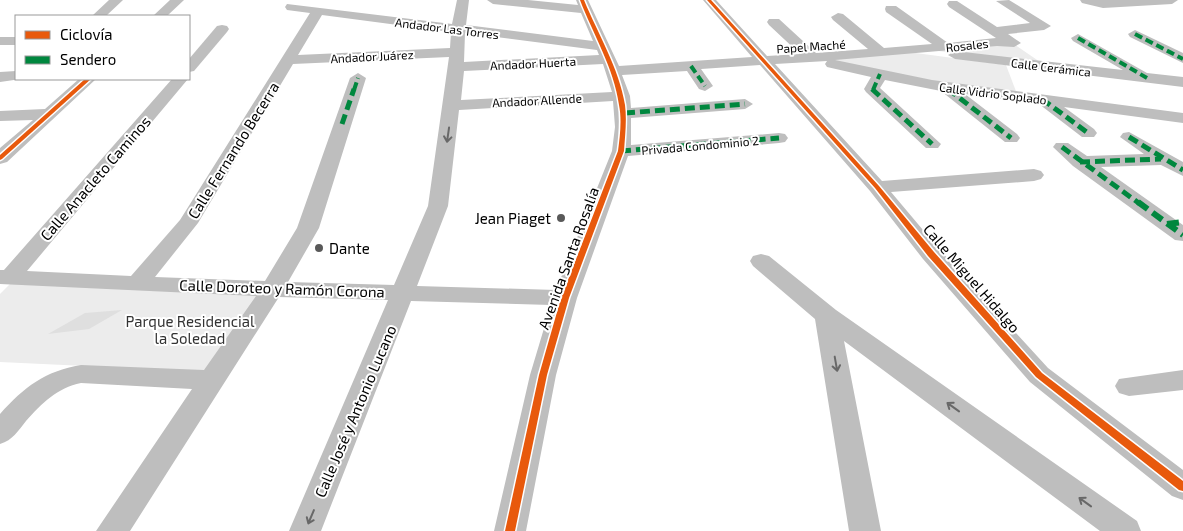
<svg xmlns="http://www.w3.org/2000/svg" width="1183" height="531" font-family="'Exo 2',sans-serif">
  <rect width="100%" height="100%" fill="#fff"/>
  <g fill="#ececec">
    <path d="M1014,44l29,20 -113,-14z"/>
    <path d="M908,52l98,13 11,29 -79,-10 -114,-25z"/>
    <path d="M12,282l251,10 -50,80 -213,-10v-68z"/>
  </g>
  <path fill="#dfdfdf" d="M122,310l-33,19 -41,5 37,-21z"/>
  <g fill="none" stroke-linecap="round" stroke-linejoin="round">
    <g fill="#bebebe" fill-rule="evenodd">
      <path d="M109,0h14l-17,16h-14z"/>
      <path d="M170,0h14l-17,16h-14z"/>
      <path d="M457,0h12l-3,25 127,16 -12,-28 -88,-9 -6,-4h41l50,5 -2,-5h12l31,66 133,-9 -49,-57h13l51,56 33,-2 -31,-29 -2,-3 2,-3h10l37,34 52,-4 -35,-29 -2,-3 7,-4 5,1 41,34 48,-4 -46,-32 -1,-3 1,-3h10l52,37 48,-5 -47,-31 -2,-3 2,-3h8l40,26 33,-4 -34,-22 13,-1 42,26 -7,4 -36,4 13,9 -7,4 -17,-1 -162,14 97,20 251,33v10l-119,-16 30,22 3,4 -3,4h-12l-43,-33 -74,-10 52,40 3,4 -3,4h-12l-64,-51 -56,-11 -5,8 61,56 -3,4h-12l-60,-56 -2,-3 7,-12 -44,-10 -2,-3 2,-3 -52,3 107,117 152,-12 7,2 3,4 -3,4 -7,2 -143,11 48,57 109,119 135,102v30l-11,-4 -142,-114 -107,-123 -53,-68 -110,-126 -59,4 12,17 -8,5 -6,-2 -12,-18 -65,4 8,21 1,12 114,-9 8,5 -8,5 -114,9v27l148,-12 6,1 3,4 -3,4 -6,1 -151,13 -51,142 -21,77 -30,156h-32l36,-156 21,-70 -140,-4 -90,230h-32l99,-231 -109,-3 -149,234h-34l96,-142 -111,-6c-24,5 -39,20 -55,38 -8,10 -13,19 -26,23v-30c24,-27 45,-43 81,-49l123,5 52,-74 -256,-12v-14h4l168,-191h16l-161,192 104,5 49,-56 130,-207 -23,-3 -2,-3 2,-3 165,20zM322,15l129,17 -1,16 -152,7zM465,33l132,17 2,5 -135,7zM449,57l-21,149 -34,79 -106,-3 31,-54 47,-150 -8,-5 -8,5 -53,150 -32,53 -110,-4 43,-54 95,-159zM603,64l9,28 -151,8 3,-29zM613,101l2,26 -3,24 -56,139 -139,-4 31,-80 11,-96z"/>
      <path d="M1080,0h98l-6,4 -69,4 -21,-5z"/>
      <path d="M222,25l5,1 2,3 -2,3 -33,39 -5,1v-13l28,-33z"/>
      <path d="M1135,30l48,23v10l-53,-26 -2,-3z"/>
      <path d="M1078,34l69,39 36,4v10l-228,-28 -7,-4 7,-4 168,19 -50,-29 -2,-3z"/>
      <rect x="0" y="37" width="16" height="8"/>
      <path d="M16,71v8h5l-21,3v-10z"/>
      <path d="M79,79h17l-89,83 -7,2v-16l33,-28 -33,1v-10l45,-2z"/>
      <path d="M1129,132l54,30v14l-22,-11 -60,2 82,58v16l-8,-1 -102,-74 -20,-19 3,-4h12l19,13 57,-2 -24,-17 3,-4z"/>
      <path d="M761,254l8,2 67,54 301,211 4,10h-41l-256,-190 37,190h-32l-34,-212 -62,-53 -3,-5 3,-5z"/>
      <path d="M1183,370v20l-54,6 -10,-3 -4,-7 4,-7z"/>
    </g>
    <g stroke="#00873e" stroke-width="4" stroke-dasharray="8 4" stroke-linecap="butt">
      <path d="M1135,34l48,25"/>
      <path d="M1078,38l69,40"/>
      <path d="M691,66l14,20"/>
      <path d="M946,87l4,3"/>
      <path d="M354,90l4,-12"/>
      <path d="M873,90l7,-16"/>
    </g>
    <g stroke="#00873e" stroke-width="5" stroke-dasharray="10 5" stroke-linecap="butt">
      <path d="M872,89l60,55"/>
      <path d="M948,89l63,49"/>
      <path d="M1042,99l46,34"/>
      <path d="M625,113l120,-9"/>
      <path d="M342,124l12,-35"/>
      <path d="M1129,137l54,33"/>
      <path d="M1062,147l78,57"/>
      <path d="M621,151l158,-13"/>
      <path d="M1080,162l81,-3"/>
    </g>
    <g stroke="#00873e" stroke-width="6" stroke-dasharray="12 6" stroke-linecap="butt">
      <path d="M1138,202l45,33"/>
      <path d="M1167,224l16,-2"/>
    </g>
    <g stroke="#fff" stroke-width="3">
      <g id="cycleway">
        <path d="M580,0h4c14,34 35,68 41,105 2,15 0,31 -1,46l-55,147 -22,77 -32,156h-10l34,-156 22,-77 57,-147c2,-15 4,-31 1,-46 -5,-37 -26,-71 -39,-105z"/>
        <path d="M707,0h4l168,186 55,66 108,121 141,108v10l-4,-1 -143,-113 -108,-121 -53,-68z"/>
        <path d="M85,79h6l-89,80 -2,1v-5z"/>
      </g>
    </g>
    <use href="#cycleway" fill="#e8590c" fill-rule="evenodd"/>
  </g>
  <defs><path id="oneway-shaft" d="M-6 0H5M1.5-3L5.5 0L1.5 3" fill="none" stroke-width="1.6" stroke-linecap="round" stroke-linejoin="round" transform="scale(1.25)"/></defs>
  <g stroke="#686868">
    <use href="#oneway-shaft" transform="translate(448 135) rotate(98)"/>
    <use href="#oneway-shaft" transform="translate(836 364) rotate(80)"/>
    <use href="#oneway-shaft" transform="translate(953 407) rotate(-144)"/>
    <use href="#oneway-shaft" transform="translate(1085 502) rotate(-144)"/>
    <use href="#oneway-shaft" transform="translate(311 517) rotate(113)"/>
  </g>
  <g fill="#595959" stroke="#fff" stroke-width="2">
    <circle cx="561" cy="218" r="5"/>
    <circle cx="319" cy="248" r="5"/>
  </g>
  <g text-anchor="middle" dominant-baseline="central" stroke-width="4" stroke-linejoin="round" paint-order="stroke">
    <g font-size="12" fill="#000" stroke="#fff">
      <text transform="translate(447 28) rotate(7)">Andador Las Torres</text>
      <text transform="translate(967 45) rotate(-6)">Rosales</text>
      <text transform="translate(811 46) rotate(-4)">Papel Maché</text>
      <text transform="translate(372 56) rotate(-3)">Andador Juárez</text>
      <text transform="translate(533 63) rotate(-3)">Andador Huerta</text>
      <text transform="translate(1051 67) rotate(7)">Calle Cerámica</text>
      <text transform="translate(993 93) rotate(7)">Calle Vidrio Soplado</text>
      <text transform="translate(537 100) rotate(-3)">Andador Allende</text>
      <text transform="translate(700 145) rotate(-5)">Privada Condominio 2</text>
    </g>
    <g font-size="15" fill="#000" stroke="#fff">
      <text transform="translate(233 150) rotate(-58)">Calle Fernando Becerra</text>
      <text transform="translate(95 178) rotate(-49)">Calle Anacleto Caminos</text>
      <text transform="translate(568 258) rotate(-70)">Avenida Santa Rosalía</text>
      <text transform="translate(972 278) rotate(49)">Calle Miguel Hidalgo</text>
      <text transform="translate(282 288) rotate(2)">Calle Doroteo y Ramón Corona</text>
      <text transform="translate(355 411) rotate(-67)">Calle José y Antonio Lucano</text>
    </g>
    <g font-size="15" fill="#000" stroke="#fff" text-anchor="end">
      <text x="551" y="218">Jean Piaget</text>
      <text x="329" y="248" text-anchor="start">Dante</text>
    </g>
    <g font-size="15" fill="#333" stroke="#fff">
      <text x="190" y="321">Parque Residencial<tspan x="190" dy="17">la Soledad</tspan></text>
    </g>
  </g>
  <rect x="15" y="15" width="175" height="65" fill="#ffffff" stroke="#999999"/>
  <rect x="25" y="31" width="25" height="8" fill="#e8590c" stroke="#999999"/>
  <text x="60" y="40" font-size="15" fill="#000000">Ciclovía</text>
  <rect x="25" y="56" width="25" height="8" fill="#00873e" stroke="#999999"/>
  <text x="60" y="65" font-size="15" fill="#000000">Sendero</text>
</svg>
